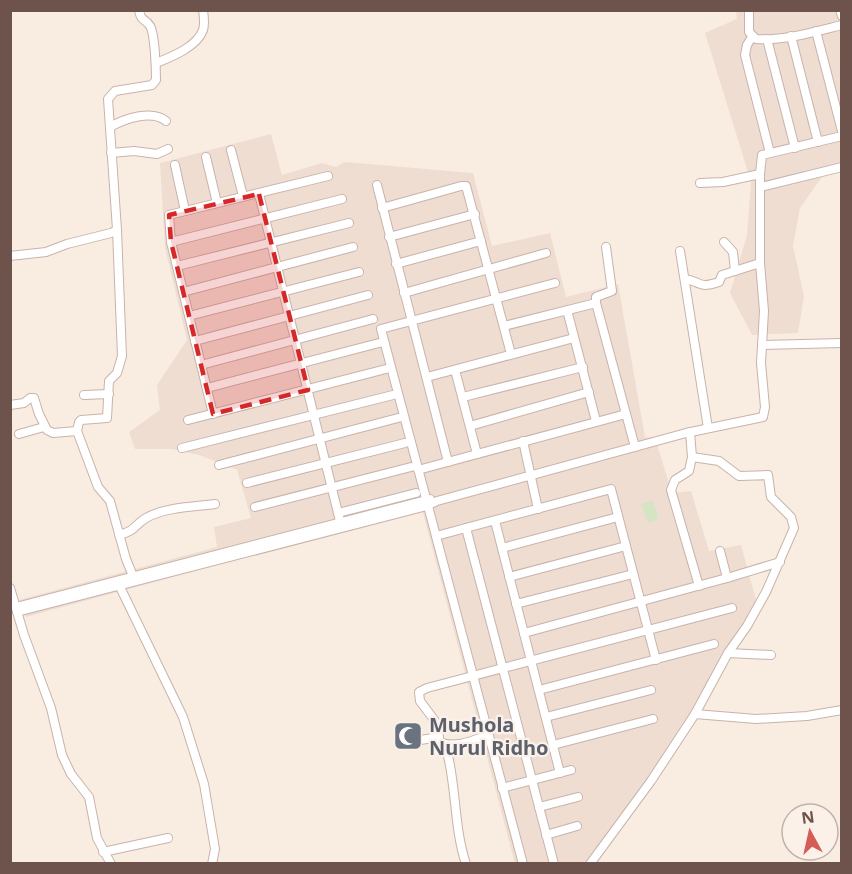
<svg xmlns="http://www.w3.org/2000/svg" width="852" height="874" font-family="'Noto Sans',sans-serif">
  <rect width="100%" height="100%" fill="#f9ede2"/>
  <g fill="#efddd2">
    <path d="M736,11h105v160l-14,-1 -27,38 -7,38 11,50 -6,37 -46,2 -22,-42 17,-58 4,-53 -46,-149 32,-14z"/>
    <path d="M271,134l11,41 40,-12 14,4 9,-5 128,11 19,73 58,-13 16,64 52,-13 27,153 10,1 17,55 19,-2 18,60 32,-6 16,58 -42,65 -23,45 -43,66 -63,84 -71,1 -93,-355 -396,108 -7,-17 198,-53 -3,-20 37,-9 -14,-48 -38,-15 -27,-6h-37l-6,-17 31,-22 -3,-25 30,-45 -22,-92 -5,-85z"/>
  </g>
  <path fill="#d5e4c3" d="M652,500l7,19 -11,4 -7,-19z"/>
  <g fill="none" stroke-linecap="round" stroke-linejoin="round">
    <g stroke="#c8b3ab" stroke-width="10">
      <g id="street">
        <path d="M749,10v22l7,7c28,2 58,-7 86,-14"/>
        <path d="M840,10l2,6"/>
        <path d="M816,31l26,100"/>
        <path d="M791,36l27,106"/>
        <path d="M752,37l-5,8 -2,10 25,98"/>
        <path d="M767,39l28,109"/>
        <path d="M156,63c15,-6 41,-16 47,-33 2,-6 1,-13 0,-20"/>
        <path d="M110,127c14,-8 42,-18 56,-6"/>
        <path d="M231,150l12,46"/>
        <path d="M111,153l23,-2 23,3 11,-5"/>
        <path d="M206,157l11,46"/>
        <path d="M175,165l10,46"/>
        <path d="M700,183l23,-1 37,-8"/>
        <path d="M377,185l71,277"/>
        <path d="M761,187l81,-20"/>
        <path d="M259,194l82,331"/>
        <path d="M382,208l79,-22h5l45,168"/>
        <path d="M117,230l5,126 -5,17 -8,8 -2,37 -26,2 -2,2 -2,9 21,56 12,14 16,58 7,17"/>
        <path d="M389,237l86,-23"/>
        <path d="M171,242l171,-43"/>
        <path d="M724,242l9,10 2,19"/>
        <path d="M606,247l6,44 -16,6v6l39,144"/>
        <path d="M680,251l28,177"/>
        <path d="M10,256l36,-4 21,-8 44,-11 6,-3 -9,-131 7,-8 37,-6 4,-5c0,-10 -1,-46 -6,-54 -5,-8 -9,-4 -11,-16"/>
        <path d="M396,264l85,-23"/>
        <path d="M177,266l172,-43"/>
        <path d="M685,279c18,3 12,10 34,3l3,-7 38,-12"/>
        <path d="M183,292l170,-45"/>
        <path d="M404,293l142,-40"/>
        <path d="M567,310l29,111"/>
        <path d="M189,316l170,-44"/>
        <path d="M504,326l92,-23"/>
        <path d="M195,341l173,-46"/>
        <path d="M762,345l80,-2"/>
        <path d="M201,365l172,-46"/>
        <path d="M455,370l22,84"/>
        <path d="M427,377l147,-39"/>
        <path d="M207,388l172,-45"/>
        <path d="M84,395l25,-1"/>
        <path d="M463,397l120,-30"/>
        <path d="M10,405l14,-2 6,-5h4l5,16 8,16 6,3 24,-2"/>
        <path d="M213,414l-42,-172 -2,-27 159,-39"/>
        <path d="M188,420l198,-51"/>
        <path d="M470,426l119,-34"/>
        <path d="M690,432l2,25 -3,14 -14,9 -4,10 28,96"/>
        <path d="M19,434l25,-7"/>
        <path d="M523,441l15,68"/>
        <path d="M182,448l211,-53"/>
        <path d="M219,465l179,-47"/>
        <path d="M418,470l208,-56"/>
        <path d="M247,483l158,-40"/>
        <path d="M255,507l156,-40"/>
        <path d="M338,513l78,-20"/>
        <path d="M495,521l65,252"/>
        <path d="M466,528l88,336"/>
        <path d="M119,535c18,-5 14,-9 27,-17 19,-11 48,-11 69,-14"/>
        <path d="M436,536l175,-47 45,171"/>
        <path d="M502,548l116,-31"/>
        <path d="M720,551l7,27"/>
        <path d="M509,577l117,-31"/>
        <path d="M120,587l63,130 21,67 11,65 -3,15"/>
        <path d="M10,588l14,47 27,73 11,47 9,19 18,23 8,41 14,26"/>
        <path d="M516,604l117,-30"/>
        <path d="M16,607l414,-108"/>
        <path d="M17,612l410,-106 10,-5 249,-68 77,-16 2,-10 -4,-44 3,-52 -4,-48v-89l2,-19 80,-19"/>
        <path d="M524,633l203,-55 53,-16"/>
        <path d="M728,653l43,2"/>
        <path d="M539,690l175,-46"/>
        <path d="M695,714l61,5 51,-3 35,-6"/>
        <path d="M546,717l105,-27"/>
        <path d="M488,735c-14,5 -33,14 -48,7l-5,-21 -15,-20 -1,-9 8,-4 305,-80"/>
        <path d="M414,741l25,-4"/>
        <path d="M445,744c12,39 8,81 21,120"/>
        <path d="M553,745l100,-26"/>
        <path d="M502,788l69,-18"/>
        <path d="M539,807l39,-10"/>
        <path d="M546,835l31,-9"/>
        <path d="M103,852l65,-14"/>
        <path d="M523,864l-142,-535 174,-46"/>
        <path d="M590,864l61,-83 44,-67 33,-61 19,-27 19,-34 28,-64 -3,-11 -20,-20 -3,-22 -29,1 -20,-15 -27,-4"/>
      </g>
    </g>
    <use href="#street" stroke="#fff" stroke-width="8"/>
  </g>
  <path fill="#d62828" fill-opacity="0.2" stroke="#d62828" stroke-width="4.5" stroke-dasharray="12 8" stroke-linejoin="round" d="M259,194l49,196 -95,24 -42,-172 -2,-27z"/>
  <defs>
    <g id="mosque-square" transform="scale(1.5)"><rect x="-9" y="-9" width="18" height="18" rx="4" fill="#6b7280" stroke="#fcf1e8"/><path d="M3.5-4.9A6 6 0 1 0 3.5 4.9A5 5 0 1 1 3.5-4.9Z" fill="#fff"/></g>
  </defs>
  <g fill-rule="evenodd">
    <use href="#mosque-square" x="408" y="736"/>
  </g>
  <g text-anchor="middle" dominant-baseline="central" stroke-width="4.5" stroke-linejoin="round" paint-order="stroke">
    <g font-size="20" font-weight="bold" fill="#5b616d" stroke="#fcf1e8" text-anchor="start">
      <text x="429" y="724">Mushola<tspan x="429" dy="23">Nurul Ridho</tspan></text>
    </g>
  </g>
  <rect width="852" height="874" fill="none" stroke="#6d534c" stroke-width="24"/>
  <g transform="translate(810 832) rotate(352)"><circle r="28" fill="#fcf1e8" stroke="#c3b2aa" stroke-width="1.5"/>
  <path d="M0-4.5L10 22L0 15L-10 22Z" fill="#d45e55"/>
  <text y="-9" font-size="16" font-weight="bold" text-anchor="middle" fill="#6d534c">N</text>
  </g>
</svg>
